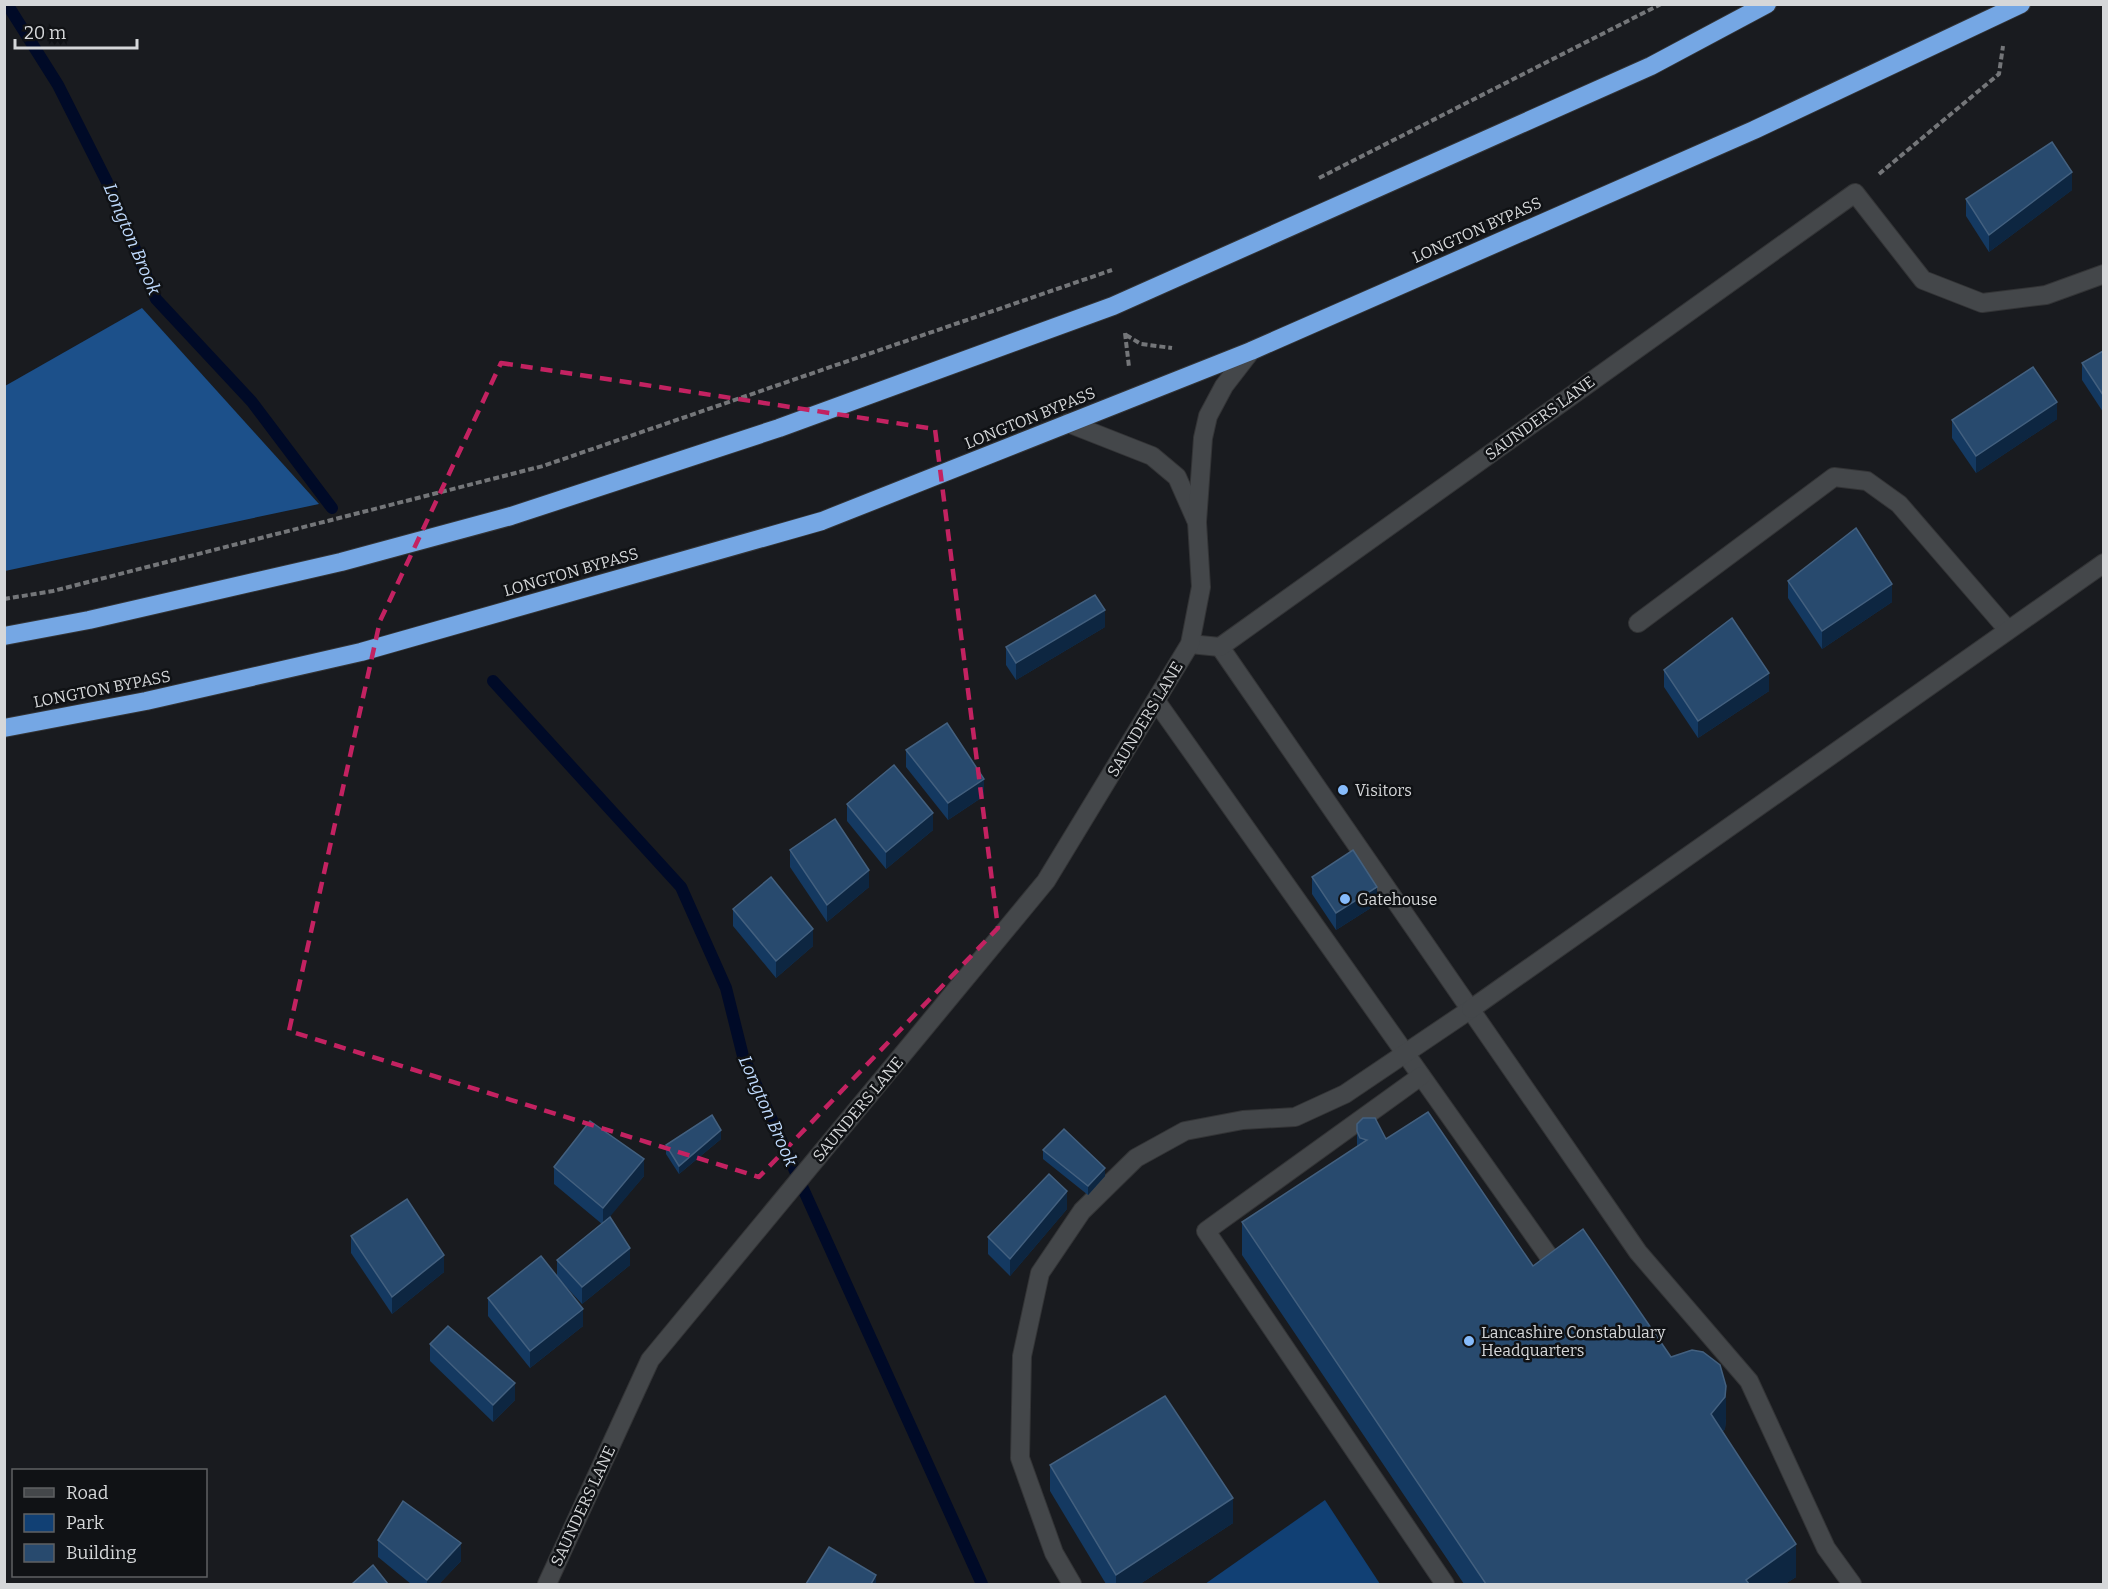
<svg xmlns="http://www.w3.org/2000/svg" width="2108" height="1589" font-family="Bitter,serif">
  <rect width="100%" height="100%" fill="#191b1f"/>
  <path fill="#114074" d="M1325,1500l55,84h-175z"/>
  <path fill="#1c508a" d="M142,308l177,196 -314,67v-185z"/>
  <g fill="none" stroke-linecap="round" stroke-linejoin="round">
    <g stroke="#000a27" stroke-width="12">
      <path d="M7,4l51,81 49,97 49,117 96,103 80,106"/>
      <path d="M493,681l188,206 45,101 17,68 239,528"/>
    </g>
    <g stroke="#333436" stroke-width="20">
      <g id="lane">
        <path d="M1638,623l196,-146 33,4 32,23 109,126"/>
        <path d="M1220,647l418,605 111,129 77,167 26,36"/>
        <path d="M1156,701l399,564"/>
        <path d="M1421,1076l-215,155 239,353"/>
        <path d="M1072,1584l-18,-31 -34,-95 2,-102 18,-83 42,-62 54,-53 49,-27 58,-11 52,-3 50,-23 126,-85"/>
      </g>
    </g>
    <g stroke="#333436" stroke-width="20">
      <g id="street">
        <path d="M1068,423l84,33 25,21 19,43"/>
        <path d="M1190,644l30,3 635,-454 68,87 59,23 64,-8 58,-21"/>
        <path d="M1471,1009l633,-446"/>
        <path d="M547,1584l103,-224 396,-479 144,-237 11,-57 -4,-65 6,-84 5,-22 16,-30 27,-35"/>
      </g>
    </g>
    <g stroke="#333436" stroke-width="20">
      <g id="highway">
        <path d="M4,636l85,-16 252,-58 170,-46 268,-88 334,-122 538,-240 116,-62"/>
        <path d="M4,728l142,-27 215,-49 461,-131 429,-170 503,-221 267,-126"/>
      </g>
    </g>
    <g stroke="#747679" stroke-width="4" stroke-dasharray="6 3" stroke-linecap="butt">
      <path d="M1879,174l120,-100 4,-28"/>
      <path d="M1319,178l342,-174"/>
      <path d="M1125,333l4,34"/>
      <path d="M1126,335l15,9 31,4"/>
      <path d="M4,599l49,-8 490,-125 569,-196"/>
    </g>
    <use href="#lane" stroke="#44474a" stroke-width="18"/>
    <use href="#street" stroke="#44474a" stroke-width="18"/>
    <use href="#highway" stroke="#75a7e4" stroke-width="18"/>
  </g>
  <g fill="#143961">
    <path d="M2072,190l-83,62 -23,-36v-17z"/>
    <path d="M2103,351v61l-21,-32v-17z"/>
    <path d="M2057,419l-81,54 -24,-35v-18z"/>
    <path d="M1788,581l104,21 -70,47 -34,-51z"/>
    <path d="M1105,627l-89,53 -10,-15v-18z"/>
    <path d="M1664,670l105,21 -71,47 -34,-51z"/>
    <path d="M906,750l78,46 -36,24 -42,-53z"/>
    <path d="M847,804l86,26 -47,39 -39,-48z"/>
    <path d="M790,850l79,37 -42,35 -37,-55z"/>
    <path d="M1312,877l65,27 -41,26 -24,-36z"/>
    <path d="M733,909l80,37 -37,32 -43,-52z"/>
    <path d="M1357,1131l29,8 147,127 138,91 55,61 -1,11 -3,3 74,145 -11,7h-321l-222,-329v-33l115,-75z"/>
    <path d="M721,1139l-42,35 -13,-20v-9z"/>
    <path d="M1043,1150l62,26 -17,19 -45,-36z"/>
    <path d="M554,1167l90,9 -37,43 23,46 -48,39 -25,-27v-17l45,-36 -48,-40z"/>
    <path d="M1067,1209l-57,67 -22,-22v-17z"/>
    <path d="M351,1236l93,36 -52,42 -41,-61z"/>
    <path d="M488,1298l95,28 -53,42 -42,-52z"/>
    <path d="M430,1344l85,56 -22,22 -63,-61z"/>
    <path d="M1050,1465l183,58 -93,61h-34l-56,-93z"/>
    <path d="M378,1540l83,21 -22,23h-28l-33,-27z"/>
  </g>
  <g fill="#0d2641">
    <path d="M2072,172v18l-83,62v-17z"/>
    <path d="M2057,402v17l-81,54v-17z"/>
    <path d="M1892,584v18l-70,47v-18z"/>
    <path d="M1105,610v17l-89,53v-17z"/>
    <path d="M1769,673v18l-71,47v-17z"/>
    <path d="M984,779v17l-36,24v-17z"/>
    <path d="M933,813v17l-47,39v-17z"/>
    <path d="M869,870v17l-42,35v-17z"/>
    <path d="M1377,887v17l-41,26v-17z"/>
    <path d="M813,929v17l-37,32v-17z"/>
    <path d="M721,1130v9l-42,35v-8z"/>
    <path d="M644,1159v17l-41,49v-17z"/>
    <path d="M1105,1168v8l-17,19v-9z"/>
    <path d="M1067,1191v18l-57,67v-17z"/>
    <path d="M630,1248v17l-48,39v-17z"/>
    <path d="M444,1255v17l-52,42v-17z"/>
    <path d="M583,1309v17l-53,42v-17z"/>
    <path d="M515,1383v17l-22,22v-17z"/>
    <path d="M1726,1386v32l-1,11 -14,17v-32z"/>
    <path d="M1233,1498v25l-93,61h-24v-9z"/>
    <path d="M461,1543v18l-22,23h-12v-4z"/>
    <path d="M1796,1544v33l-11,7h-39v-4z"/>
    <path d="M876,1575v9h-5z"/>
  </g>
  <g fill="#284a6e" stroke="#43607f" stroke-width="1.5">
    <path d="M2052,142l20,30 -83,63 -23,-36z"/>
    <path d="M2103,351v44l-21,-32z"/>
    <path d="M2033,367l24,35 -81,54 -24,-36z"/>
    <path d="M1856,528l36,56 -70,47 -34,-50z"/>
    <path d="M1095,595l10,15 -89,53 -10,-16z"/>
    <path d="M1732,618l37,55 -71,48 -34,-51z"/>
    <path d="M947,723l37,56 -36,24 -42,-53z"/>
    <path d="M894,765l39,48 -47,39 -39,-48z"/>
    <path d="M835,819l34,51 -42,35 -37,-55z"/>
    <path d="M1353,850l24,37 -41,26 -24,-36z"/>
    <path d="M771,877l42,52 -37,32 -43,-52z"/>
    <path d="M1428,1112l105,154 50,-37 88,128 21,-7 11,2 17,13 6,21 -1,11 -14,17 85,130 -50,36 3,4h-263l-244,-362 125,-82 -7,-2 -3,-7v-7l6,-6h12l11,21z"/>
    <path d="M712,1115l9,15 -42,36 -13,-21z"/>
    <path d="M590,1121l54,38 -41,49 -49,-41z"/>
    <path d="M1064,1129l41,39 -17,18 -45,-36z"/>
    <path d="M1049,1174l18,17 -57,68 -22,-22z"/>
    <path d="M407,1199l37,56 -52,42 -41,-61z"/>
    <path d="M610,1217l20,31 -48,39 -25,-27z"/>
    <path d="M541,1256l42,53 -53,42 -42,-53z"/>
    <path d="M448,1326l67,57 -22,22 -63,-61z"/>
    <path d="M1165,1396l68,102 -117,77 -66,-110z"/>
    <path d="M403,1501l58,42 -34,37 -49,-40z"/>
    <path d="M829,1547l47,28 -5,9h-65z"/>
    <path d="M373,1565l15,19h-36z"/>
  </g>
  <path fill="none" stroke="#c32261" stroke-width="4.5" stroke-dasharray="12 8" stroke-linejoin="round" d="M501,363l434,66 63,499 -239,249 -470,-146 91,-410z"/>
  <g fill="#86bbfb" stroke="#101215" stroke-width="2">
    <circle cx="1343" cy="790" r="6"/>
    <circle cx="1345" cy="899" r="6"/>
    <circle cx="1469" cy="1341" r="6"/>
  </g>
  <g text-anchor="middle" dominant-baseline="central" stroke-width="5" stroke-linejoin="round" paint-order="stroke">
    <g font-size="16" fill="#d5d7d9" stroke="#101215">
      <text transform="translate(1477 230) rotate(-24)">LONGTON BYPASS</text>
      <text transform="translate(1030 418) rotate(-22)">LONGTON BYPASS</text>
      <text transform="translate(1540 418) rotate(-36)">SAUNDERS LANE</text>
      <text transform="translate(571 572) rotate(-16)">LONGTON BYPASS</text>
      <text transform="translate(102 689) rotate(-11)">LONGTON BYPASS</text>
      <text transform="translate(1145 719) rotate(-59)">SAUNDERS LANE</text>
      <text transform="translate(858 1109) rotate(-50)">SAUNDERS LANE</text>
      <text transform="translate(583 1506) rotate(-65)">SAUNDERS LANE</text>
    </g>
    <g font-size="16" fill="#d5d7d9" stroke="#101215" text-anchor="start">
      <text x="1355" y="790">Visitors</text>
      <text x="1357" y="899">Gatehouse</text>
      <text x="1481" y="1332">Lancashire Constabulary<tspan x="1481" dy="18">Headquarters</tspan></text>
    </g>
    <g font-size="18" font-style="italic" fill="#bfdafd" stroke="#101215">
      <text transform="translate(132 239) rotate(67)">Longton Brook</text>
      <text transform="translate(768 1111) rotate(66)">Longton Brook</text>
    </g>
  </g>
  <rect width="2108" height="1589" fill="none" stroke="#d5d7d9" stroke-width="12"/>
  <rect x="12" y="1469" width="195" height="108" fill="#101215" stroke="#5f6163" stroke-width="1.5"/>
  <rect x="24" y="1488" width="30" height="9" fill="#44474a" stroke="#5f6163" stroke-width="1.5"/>
  <text x="66" y="1499" font-size="18" fill="#d5d7d9">Road</text>
  <rect x="24" y="1514" width="30" height="18" fill="#114074" stroke="#5f6163" stroke-width="1.5"/>
  <text x="66" y="1529" font-size="18" fill="#d5d7d9">Park</text>
  <rect x="24" y="1544" width="30" height="18" fill="#284a6e" stroke="#5f6163" stroke-width="1.5"/>
  <text x="66" y="1559" font-size="18" fill="#d5d7d9">Building</text>
  <path d="M15 39v9h122v-9" fill="none" stroke="#d5d7d9" stroke-width="3"/>
  <text x="24" y="39" font-size="18" fill="#d5d7d9" stroke="#101215" stroke-width="4.5" paint-order="stroke">20 m</text>
</svg>
